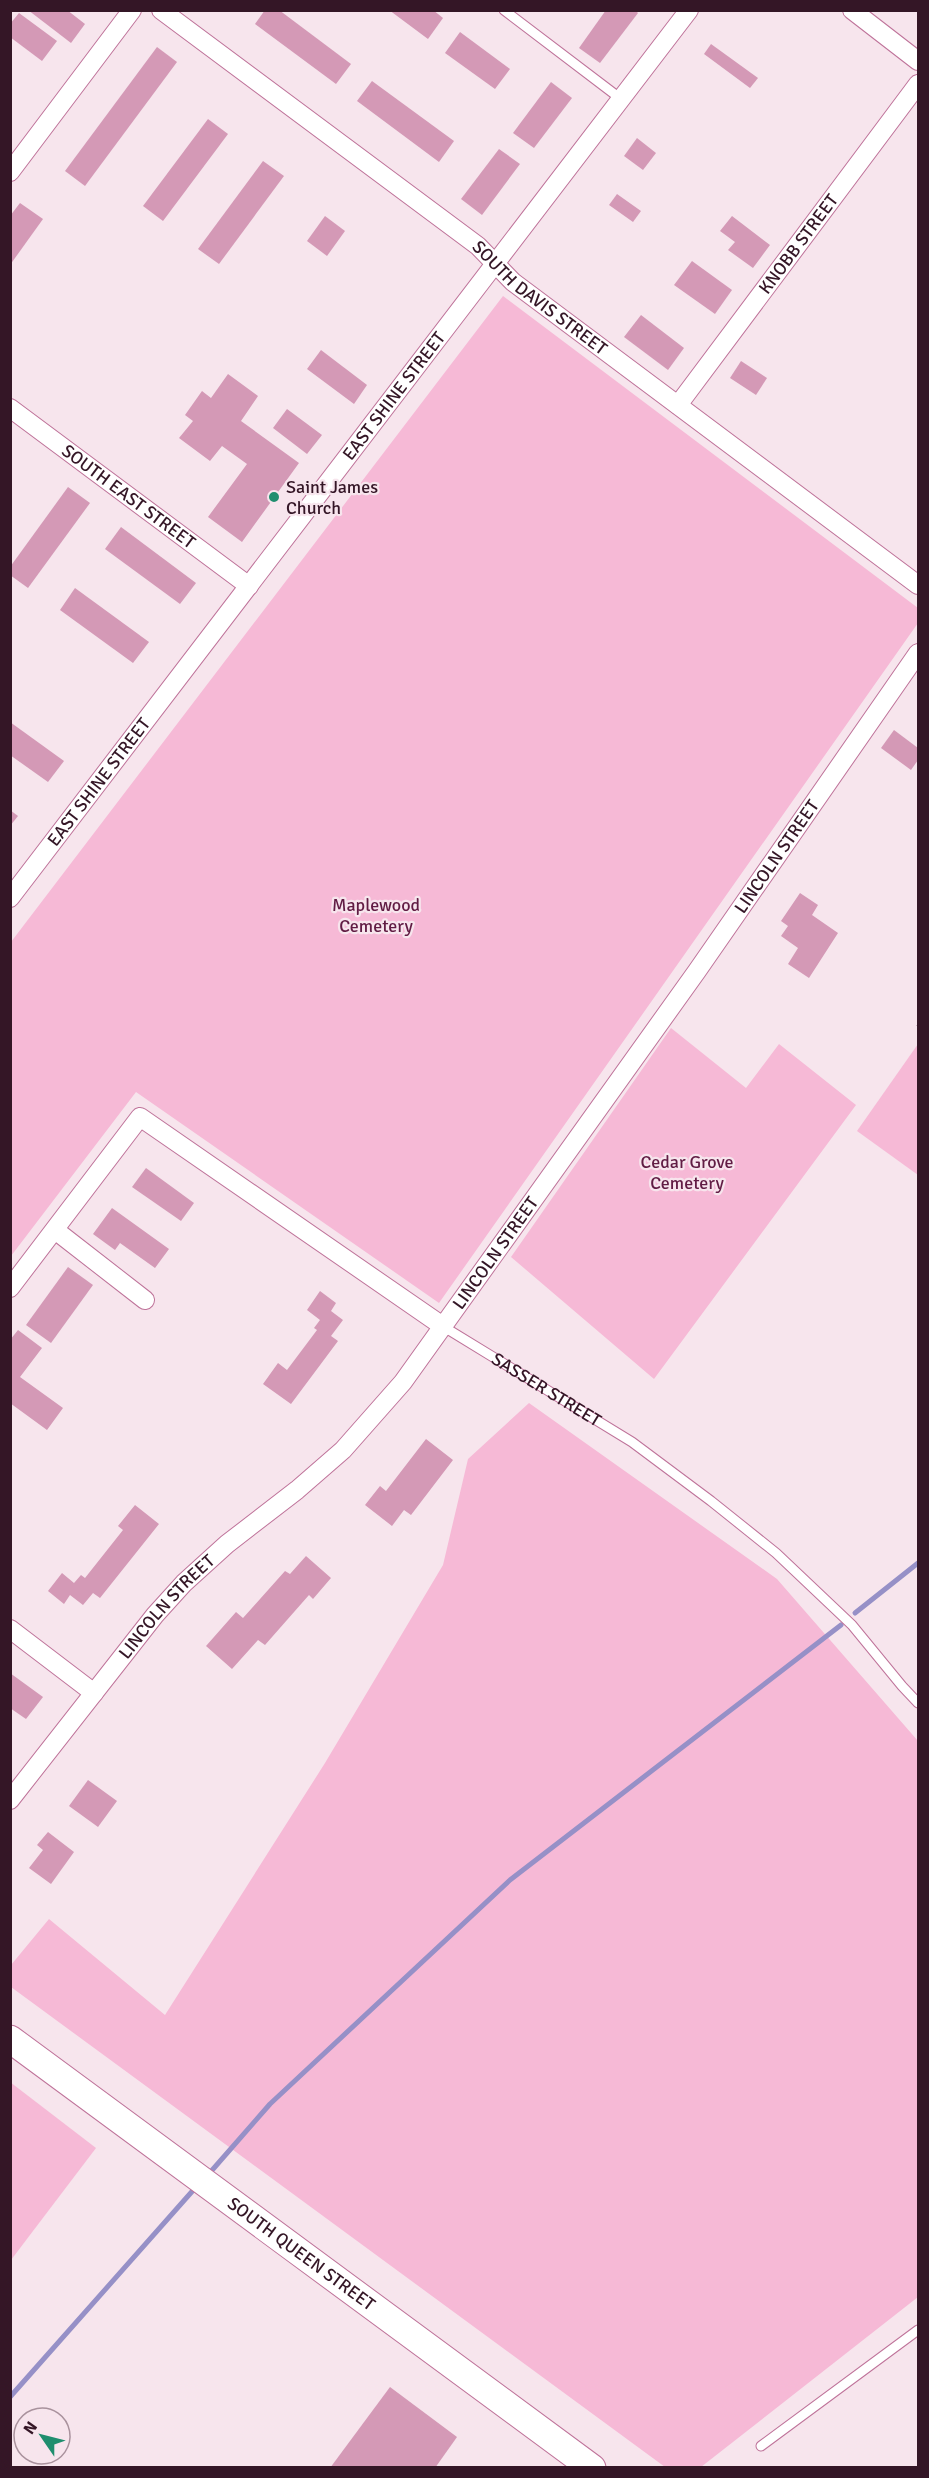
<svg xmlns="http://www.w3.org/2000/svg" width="929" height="2478" font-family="Signika,sans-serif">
  <rect width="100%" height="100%" fill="#f7e5ed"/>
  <g fill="#f6b9d6">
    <path d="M503,296l415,312v15l-479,680 -303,-211 -125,164v-314z"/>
    <path d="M671,1028l75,60 33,-44 77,61 -202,274 -143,-122z"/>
    <path d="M918,1044v131l-61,-44z"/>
    <path d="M529,1403l248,176 141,162v556l-217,170h-36l-654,-480v-22l38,-46 116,96 160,-252 118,-198 25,-106z"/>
    <path d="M10,2082l86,66 -85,112h-1z"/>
  </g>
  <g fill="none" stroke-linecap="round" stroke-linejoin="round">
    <g stroke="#9690c7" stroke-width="5">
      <path d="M855,1613l63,-50"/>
      <path d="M207,2176l63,-72 240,-224 331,-255"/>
      <path d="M10,2397l186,-210"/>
    </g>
  </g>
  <g fill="#d499b6">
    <path d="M28,10h39l18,14 -14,19z"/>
    <path d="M265,10h14l72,54 -15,20 -81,-60z"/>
    <path d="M389,10h44l10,8 -15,21z"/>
    <path d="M606,10h29l3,3 -38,50 -21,-15z"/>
    <path d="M19,13l38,28 -15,20 -32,-24v-13z"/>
    <path d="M460,32l50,37 -15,20 -50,-36z"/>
    <path d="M711,44l47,34 -8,10 -46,-34z"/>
    <path d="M157,47l20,15 -92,124 -20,-15z"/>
    <path d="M372,81l82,60 -15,21 -82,-61z"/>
    <path d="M551,82l21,16 -38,50 -21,-15z"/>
    <path d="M208,119l20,15 -65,87 -20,-15z"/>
    <path d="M637,138l19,15 -13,17 -19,-14z"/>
    <path d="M499,149l21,15 -38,51 -21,-16z"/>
    <path d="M263,161l21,15 -65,88 -21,-15z"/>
    <path d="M617,194l24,17 -8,11 -24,-17z"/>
    <path d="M20,203l23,16 -33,46v-49z"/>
    <path d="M325,216l20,15 -18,25 -20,-15z"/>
    <path d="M732,216l38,29 -17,23 -25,-18 7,-8 -15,-11z"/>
    <path d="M692,261l40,29 -17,24 -41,-29z"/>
    <path d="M641,315l43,33 -16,22 -44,-33z"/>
    <path d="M321,350l46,35 -13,19 -47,-35z"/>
    <path d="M741,361l26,17 -11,17 -26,-17z"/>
    <path d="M228,374l30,22 -17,25 58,42 -57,79 -34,-25 39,-53 -25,-18 -12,15 -31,-23 14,-17 -8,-6 17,-24 9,7z"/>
    <path d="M287,409l35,26 -15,19 -34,-26z"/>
    <path d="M68,487l22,16 -62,85 -18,-13v-8z"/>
    <path d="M121,527l75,56 -16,21 -75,-55z"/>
    <path d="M75,588l74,54 -16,21 -73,-53z"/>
    <path d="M10,722l54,39 -16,21 -38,-27z"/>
    <path d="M894,730l24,18v12l-7,10 -30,-22z"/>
    <path d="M10,810l8,6 -8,10z"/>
    <path d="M800,893l18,12 -6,10 26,18 -29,45 -21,-14 10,-16 -17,-12 7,-10 -7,-5z"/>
    <path d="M146,1168l48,35 -13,18 -49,-34z"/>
    <path d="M112,1208l57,41 -14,19 -35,-25 -5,7 -22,-16z"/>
    <path d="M68,1267l25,18 -42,58 -25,-18z"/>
    <path d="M320,1291l16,12 -5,8 12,9 -12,16 7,5 -47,63 -28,-20 15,-21 9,7 30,-40 -3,-2 6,-8 -13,-10z"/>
    <path d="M18,1330l24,18 -22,29 43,31 -16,22 -37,-27v-63z"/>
    <path d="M426,1439l27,21 -42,55 -7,-5 -12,16 -27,-21 15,-19 6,5z"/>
    <path d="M135,1505l24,19 -59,74 -7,-5 -10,12 -13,-10 -6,9 -16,-13 14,-18 12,10 7,-8 4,3 38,-48 -5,-4z"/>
    <path d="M306,1556l25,22 -18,21 -4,-4 -44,50 -7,-5 -26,29 -26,-23 30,-34 7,6 42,-47 5,3z"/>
    <path d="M10,1673l33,24 -17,22 -16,-11z"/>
    <path d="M88,1780l29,21 -19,26 -29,-21z"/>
    <path d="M48,1832l26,20 -23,32 -22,-16 14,-18 -6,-5z"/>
    <path d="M390,2387l67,50 -22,31h-105z"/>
  </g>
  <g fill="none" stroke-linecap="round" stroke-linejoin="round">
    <g stroke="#bf739a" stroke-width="11">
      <g id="lane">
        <path d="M504,10l117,89"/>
        <path id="s1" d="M444,1327l188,115 79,59 65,52 76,72 50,61 16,17"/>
        <path d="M761,2446l157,-116"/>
      </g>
    </g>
    <g stroke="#bf739a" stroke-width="20">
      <g id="street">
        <path id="s2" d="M161,10l317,236 35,36 405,303"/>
        <path d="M852,10l66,51"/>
        <path d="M10,172l122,-162"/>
        <path id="s3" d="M678,405l240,-321"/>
        <path id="s4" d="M10,408l239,178"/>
        <path id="s5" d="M10,898l679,-888"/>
        <path d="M55,1230l90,70"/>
        <path d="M10,1288l130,-171 304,210"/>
        <path d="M10,1629l84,64"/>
        <path id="s6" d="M10,1800l145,-185 29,-32 43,-39 70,-54 46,-40 60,-68 294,-411 221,-318"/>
      </g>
    </g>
    <g stroke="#bf739a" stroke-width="29">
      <g id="primary">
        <path id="s7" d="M10,2039l582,429"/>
      </g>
    </g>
    <path stroke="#ab949f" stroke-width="3" stroke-dasharray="6 3" stroke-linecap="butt" d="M918,1025v1"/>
    <use href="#lane" stroke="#fff" stroke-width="9"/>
    <use href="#street" stroke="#fff" stroke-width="18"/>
    <use href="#primary" stroke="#fff" stroke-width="27"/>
  </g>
  <circle fill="#1f8e6e" stroke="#f7e5ed" stroke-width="2" cx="274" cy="497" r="6"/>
  <g text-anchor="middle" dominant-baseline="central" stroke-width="4.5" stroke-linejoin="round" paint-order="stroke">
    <g font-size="18" fill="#341626" stroke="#f7e5ed">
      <text stroke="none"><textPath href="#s3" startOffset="201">KNOBB STREET</textPath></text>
      <text stroke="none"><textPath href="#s2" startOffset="476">SOUTH DAVIS STREET</textPath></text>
      <text stroke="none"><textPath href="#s5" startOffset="632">EAST SHINE STREET</textPath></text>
      <text stroke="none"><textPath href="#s4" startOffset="148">SOUTH EAST STREET</textPath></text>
      <text stroke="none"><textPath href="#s5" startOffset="146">EAST SHINE STREET</textPath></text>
      <text stroke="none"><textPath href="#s6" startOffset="1221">LINCOLN STREET</textPath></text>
      <text stroke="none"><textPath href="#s6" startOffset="735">LINCOLN STREET</textPath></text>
      <text stroke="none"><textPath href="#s1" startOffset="120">SASSER STREET</textPath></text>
      <text stroke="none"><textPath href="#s6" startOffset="249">LINCOLN STREET</textPath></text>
      <text stroke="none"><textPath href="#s7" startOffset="362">SOUTH QUEEN STREET</textPath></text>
    </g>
    <g font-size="18" fill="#341626" stroke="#f7e5ed" text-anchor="start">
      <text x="286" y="487">Saint James<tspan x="286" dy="21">Church</tspan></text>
    </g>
    <g font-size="18" fill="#611c44" stroke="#f7e5ed">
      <text x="376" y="905">Maplewood<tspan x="376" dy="21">Cemetery</tspan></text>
      <text x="687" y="1162">Cedar Grove<tspan x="687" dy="21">Cemetery</tspan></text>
    </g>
  </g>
  <rect width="929" height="2478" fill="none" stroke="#341626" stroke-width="24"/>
  <g transform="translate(42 2436) rotate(305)"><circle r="28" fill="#f7e5ed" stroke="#a9929d" stroke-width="1.5"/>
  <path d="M0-4.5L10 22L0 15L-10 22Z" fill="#1f8e6e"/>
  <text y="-9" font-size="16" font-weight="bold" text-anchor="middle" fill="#341626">N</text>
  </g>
</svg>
